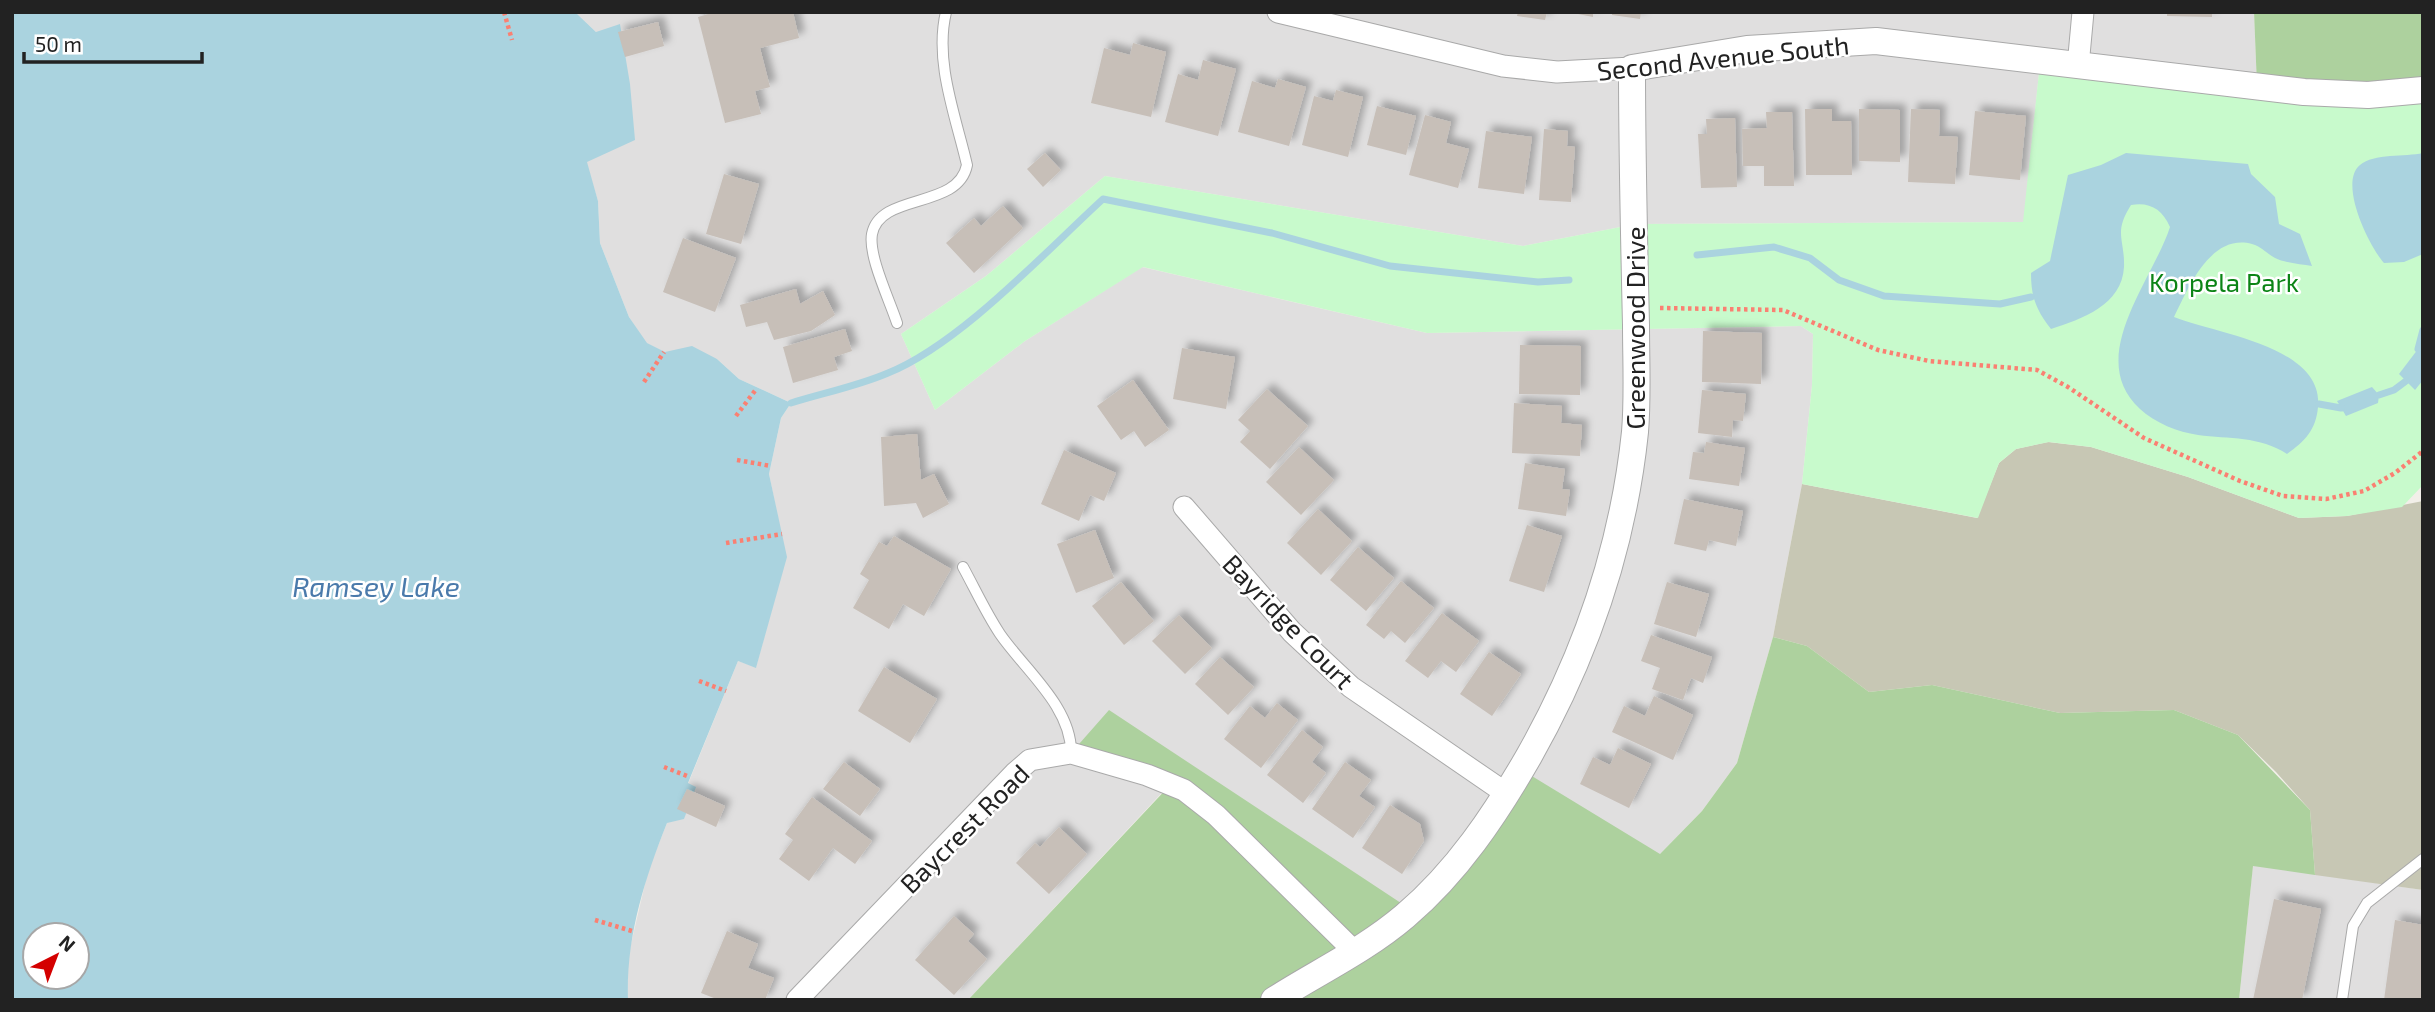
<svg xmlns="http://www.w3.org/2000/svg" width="2435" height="1012" font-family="'Exo 2',sans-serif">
  <defs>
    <filter id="shadow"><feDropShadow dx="6" dy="-6" stdDeviation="3.5" flood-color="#0004"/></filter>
  </defs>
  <rect width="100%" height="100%" fill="#f2efe9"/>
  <g fill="#e0dfdf">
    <path d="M575,12h1679l3,74 -217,-23 -16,159 -388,2 -113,22 -418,-70 -119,100 -85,58 34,76 90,-69 117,-74 285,66 374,-7 12,8 -1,51 -10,99 -29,153 -36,126 -35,48 -42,43 -247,57 -242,-128 -203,217h-340l-1,-39 21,-90 19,-48 28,-36 -7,-3 50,-123 18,6 30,-110 -17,-83 12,-56 10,-15 -52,-24 -22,-20 -53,-7 -18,-9 -17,-26 -29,-74 -2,-42 -12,-39 10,-130z"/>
    <path d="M2253,865l170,25v110h-184z"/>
  </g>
  <path fill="#c7c7b4" d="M2048,442l43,5 97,30 111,41 48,-2 76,-15v389l-108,-15 -5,-65 -34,-38 -38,-37 -64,-25 -114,3 -128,-28 -63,7 -62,-46 -34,-9 29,-153 175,34 22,-55 17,-14z"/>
  <g fill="#add19e">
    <path d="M2254,12h169v76l-166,-2z"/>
    <path d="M1773,637l34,9 62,46 63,-7 128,28 114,-3 64,25 72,75 5,65 -62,-9 -14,134h-1271l203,-216 -99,-32 37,-42 304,201 109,-141 138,84 42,-43 35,-48z"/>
  </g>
  <path fill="#c8facc" d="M2040,63l383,25v397l-21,22 -55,9 -48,2 -111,-41 -97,-30 -42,-5 -33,7 -17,14 -21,55 -176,-34 10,-99 1,-51 -12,-8 -374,7 -284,-66 -118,74 -90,69 -34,-76 85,-58 119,-100 418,70 113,-22 387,-2z"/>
  <g fill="#aad3df" fill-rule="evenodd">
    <path d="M12,12h563l21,20 24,-8 10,60 5,56 -48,22 11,39 2,42 29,74 18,26 18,9 27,-6 25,13 22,20 52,24 -10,15 -12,56 18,83 -31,111 -18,-7 -50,122 8,4 -12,32 -17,4c-23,58 -41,114 -39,177h-616zM35,935h42v42h-42z"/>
    <path d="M2126,153l122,11 3,10 24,23 4,27 21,10 12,32c-11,-2 -27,-3 -37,-8 -9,-5 -13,-11 -23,-14 -42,-11 -64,45 -78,73 43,17 150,29 144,90 -2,23 -13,34 -31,47 -27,-18 -58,-15 -89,-19 -20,-3 -43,-12 -58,-26 -56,-51 13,-129 30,-182 -8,-18 -20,-25 -39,-22 -18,28 -6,34 -7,62 -2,38 -42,52 -73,62 -15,-19 -20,-32 -20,-56l19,-12 18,-86 33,-10z"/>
    <path d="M2423,153v101l-19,8 -20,1c-15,-17 -46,-80 -24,-98 14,-12 45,-8 63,-12z"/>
    <path d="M2418,349l5,1v30l-8,10 -16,-16z"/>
    <path d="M2372,387l7,8 -1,8 -32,13 -9,-15z"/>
  </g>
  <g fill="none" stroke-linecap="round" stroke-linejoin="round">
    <g stroke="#aad3df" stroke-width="7">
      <path d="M1697,255l77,-8 36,11 29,22 45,16 116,8 31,-7"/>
      <path d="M2418,349l5,-19"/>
      <path d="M2379,395l15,-5 12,-9"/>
      <path d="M791,403c32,-10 67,-17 97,-30 72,-29 156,-120 215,-174l169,34 118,33 148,16 31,-2"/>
      <path d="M2319,404l22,4"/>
    </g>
  </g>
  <g fill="#c7bfb8" filter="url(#shadow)">
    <path d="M716,12h77l6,26 -39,10 10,39 -15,4 6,23 -36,9 -27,-106z"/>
    <path d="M1518,12h29l-2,8 -28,-4z"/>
    <path d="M1568,12h25v5z"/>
    <path d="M1612,12h29l-1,7 -28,-4z"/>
    <path d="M2167,12h45v5l-45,-1z"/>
    <path d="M658,22l6,24 -39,11 -7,-25z"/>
    <path d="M1133,43l33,9 -15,65 -60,-14 13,-55 26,7z"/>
    <path d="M1203,60l33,9 -18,67 -53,-14 13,-48 20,6z"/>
    <path d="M1278,79l28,8 -17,59 -51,-14 14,-51 23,7z"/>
    <path d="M1336,90l27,7 -15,60 -46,-12 12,-49 19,5z"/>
    <path d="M1377,106l39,10 -10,39 -39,-10z"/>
    <path d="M1805,109h27v12h19l1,54h-46z"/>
    <path d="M1859,109l41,1v52l-41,-1z"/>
    <path d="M1911,109l29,1 -1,26 19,1 -3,47 -47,-2z"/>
    <path d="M1975,111l51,5 -6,64 -51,-5z"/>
    <path d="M1766,112h26l2,74h-30v-20h-21l-1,-37 25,-1z"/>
    <path d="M1425,115l26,7 -5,21 23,6 -11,39 -49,-13z"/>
    <path d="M1735,118l2,69 -36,1 -3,-54h9l-1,-15z"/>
    <path d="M1544,129l24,2 -1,15 8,1 -4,55 -32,-2z"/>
    <path d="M1486,131l46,6 -8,57 -46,-6z"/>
    <path d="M1045,153l16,17 -18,17 -16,-18z"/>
    <path d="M724,174l35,10 -18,60 -35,-10z"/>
    <path d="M1003,206l20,22 -49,45 -28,-30 28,-25 7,8z"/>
    <path d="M683,238l53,20 -21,54 -52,-20z"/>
    <path d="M796,289l4,15 23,-13 12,24 -24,16 -37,9 -7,-18 -21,5 -6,-22z"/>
    <path d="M845,329l7,22 -18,6 4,13 -45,13 -10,-36z"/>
    <path d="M1703,331l59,2 -1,51 -59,-2z"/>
    <path d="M1520,345l61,1 -1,49 -61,-1z"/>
    <path d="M1182,348l53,9 -9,52 -53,-10z"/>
    <path d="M1133,380l36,50 -24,17 -11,-16 -13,9 -24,-34z"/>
    <path d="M1267,389l41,37 -38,43 -30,-27 10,-11 -12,-11z"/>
    <path d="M1702,390l44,4 -3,27 -10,-1 -1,17 -34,-4z"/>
    <path d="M1514,403l48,3 -1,17 21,2 -2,31 -68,-3z"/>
    <path d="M917,434l4,46 13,-6 15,30 -26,14 -7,-15 -32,3 -3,-69z"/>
    <path d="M1706,442l39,6 -6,38 -50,-7 4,-27 11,1z"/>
    <path d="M1299,447l35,33 -33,35 -35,-33z"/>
    <path d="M1064,450l52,23 -12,28 -14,-6 -11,26 -38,-17z"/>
    <path d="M1525,463l40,6 -3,20 8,1 -4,26 -48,-7z"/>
    <path d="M1684,499l59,12 -7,35 -27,-6 -3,11 -32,-7z"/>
    <path d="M1318,509l34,32 -31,34 -34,-32z"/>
    <path d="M1527,525l35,11 -18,56 -35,-11z"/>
    <path d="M1095,530l19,48 -38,15 -19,-49z"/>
    <path d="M894,536l57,33 -27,47 -21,-12 -14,25 -36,-21 16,-28 -9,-6 19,-32 8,4z"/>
    <path d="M1358,547l36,31 -28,33 -36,-31z"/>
    <path d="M1401,581l33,27 -29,35 -14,-12 -7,8 -18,-14z"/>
    <path d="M1121,582l33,39 -30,24 -32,-39z"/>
    <path d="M1667,582l42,12 -13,43 -42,-13z"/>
    <path d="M1442,613l37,28 -23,31 -15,-11 -13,17 -23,-17z"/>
    <path d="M1179,615l33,33 -27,26 -33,-33z"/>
    <path d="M1651,635l61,22 -9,26 -12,-5 -8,22 -31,-11 8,-21 -19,-7z"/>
    <path d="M1489,652l32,22 -29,42 -32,-22z"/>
    <path d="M1220,657l34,30 -26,28 -33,-31z"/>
    <path d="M884,667l53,32 -27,44 -52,-32z"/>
    <path d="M1654,696l39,19 -20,45 -61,-28 12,-26 21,10z"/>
    <path d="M1277,703l21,17 -37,48 -37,-29 26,-33 15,12z"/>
    <path d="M1302,730l21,17 -11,15 14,11 -23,30 -36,-28z"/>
    <path d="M1618,748l33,16 -22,44 -49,-24 13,-27 17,8z"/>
    <path d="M844,762l36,27 -20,27 -37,-27z"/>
    <path d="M1345,762l26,18 -12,16 16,11 -22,31 -41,-29z"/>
    <path d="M687,789l38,17 -9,21 -39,-18z"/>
    <path d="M812,797l60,44 -17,23 -22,-16 -24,33 -30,-22 14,-19 -8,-6z"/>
    <path d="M1390,805l30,19 4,17 -22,33 -40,-26z"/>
    <path d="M1059,827l28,27 -38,40 -33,-31 19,-20 5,4z"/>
    <path d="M2274,899l47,10 -19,91h-49z"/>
    <path d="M954,916l20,18 -6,7 19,18 -33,36 -39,-35z"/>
    <path d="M2395,920l28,5v75h-39z"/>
    <path d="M727,931l31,13 -10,24 26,10 -9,22h-46l-18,-7z"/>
  </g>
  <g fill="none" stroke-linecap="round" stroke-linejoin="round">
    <g stroke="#a9a9a9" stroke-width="12">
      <g id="service">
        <path d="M897,323c-7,-22 -29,-67 -25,-89 8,-42 86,-24 95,-69 -11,-48 -33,-103 -21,-153"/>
        <path d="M963,567c12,22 23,46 37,67 24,35 72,73 71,119"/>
        <path d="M2342,1000l11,-74 14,-23 56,-44"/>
      </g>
    </g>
    <g stroke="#a9a9a9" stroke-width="23">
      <g id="minor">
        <path d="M1278,12l225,54 54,6 75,-4"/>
        <path d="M2078,66l5,-54"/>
        <path d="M1184,507l108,125 59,55 156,107"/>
        <path d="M797,1000l218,-227 15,-13 41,-7 76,22 37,15 32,25 139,137"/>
      </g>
    </g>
    <g stroke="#a9a9a9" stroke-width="28">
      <path id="tertiary" d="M1274,1000c44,-28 91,-50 131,-84 52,-44 90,-101 124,-160 56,-99 94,-209 106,-324 3,-35 1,-71 1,-107 -2,-85 -4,-171 -4,-257l115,-19 129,-8 428,51 64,3 55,-5"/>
    </g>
    <g stroke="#fa8072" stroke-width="4.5" stroke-dasharray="3.5 3.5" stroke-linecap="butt">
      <path d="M504,12l8,28"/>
      <path d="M1660,308l123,2 95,40 51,11 108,9 31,17 76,51 96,43 43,15 43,3 38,-8 31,-18 28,-22"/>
      <path d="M644,382l20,-30"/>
      <path d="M736,416l21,-28"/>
      <path d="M737,460l34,6"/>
      <path d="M726,543l56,-9"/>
      <path d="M699,681l27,10"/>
      <path d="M664,767l26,10"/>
      <path d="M595,920l37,11"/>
    </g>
    <use href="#service" stroke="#fff" stroke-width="10"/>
    <use href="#minor" stroke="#fff" stroke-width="21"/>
    <use href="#tertiary" stroke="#fff" stroke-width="26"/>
  </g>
  <g text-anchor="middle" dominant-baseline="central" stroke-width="5" stroke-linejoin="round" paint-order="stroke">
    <g font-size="26" fill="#222" stroke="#fff">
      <text transform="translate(1723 57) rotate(-6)">Second Avenue South</text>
      <text transform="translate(1634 328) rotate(-90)">Greenwood Drive</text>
      <text transform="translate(1289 621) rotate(46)">Bayridge Court</text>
      <text transform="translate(964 828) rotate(-45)">Baycrest Road</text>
    </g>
    <g font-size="26" fill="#0c8416" stroke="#fff">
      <text x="2224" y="281">Korpela Park</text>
    </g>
    <g font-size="28" font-style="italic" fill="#4a7aab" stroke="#fff">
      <text x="376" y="586">Ramsey Lake</text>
    </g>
  </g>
  <rect width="2435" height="1012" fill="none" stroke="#222222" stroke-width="28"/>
  <g transform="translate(56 956) rotate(42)"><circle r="33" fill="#ffffff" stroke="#a7a7a7" stroke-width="2"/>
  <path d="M0-5L12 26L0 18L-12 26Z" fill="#d40000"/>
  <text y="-10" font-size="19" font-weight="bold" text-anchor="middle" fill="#222222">N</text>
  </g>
  <path d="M24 52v10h178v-10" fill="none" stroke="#222222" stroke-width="3.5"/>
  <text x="35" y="52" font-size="21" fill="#222222" stroke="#ffffff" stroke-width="5" paint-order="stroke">50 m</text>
</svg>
